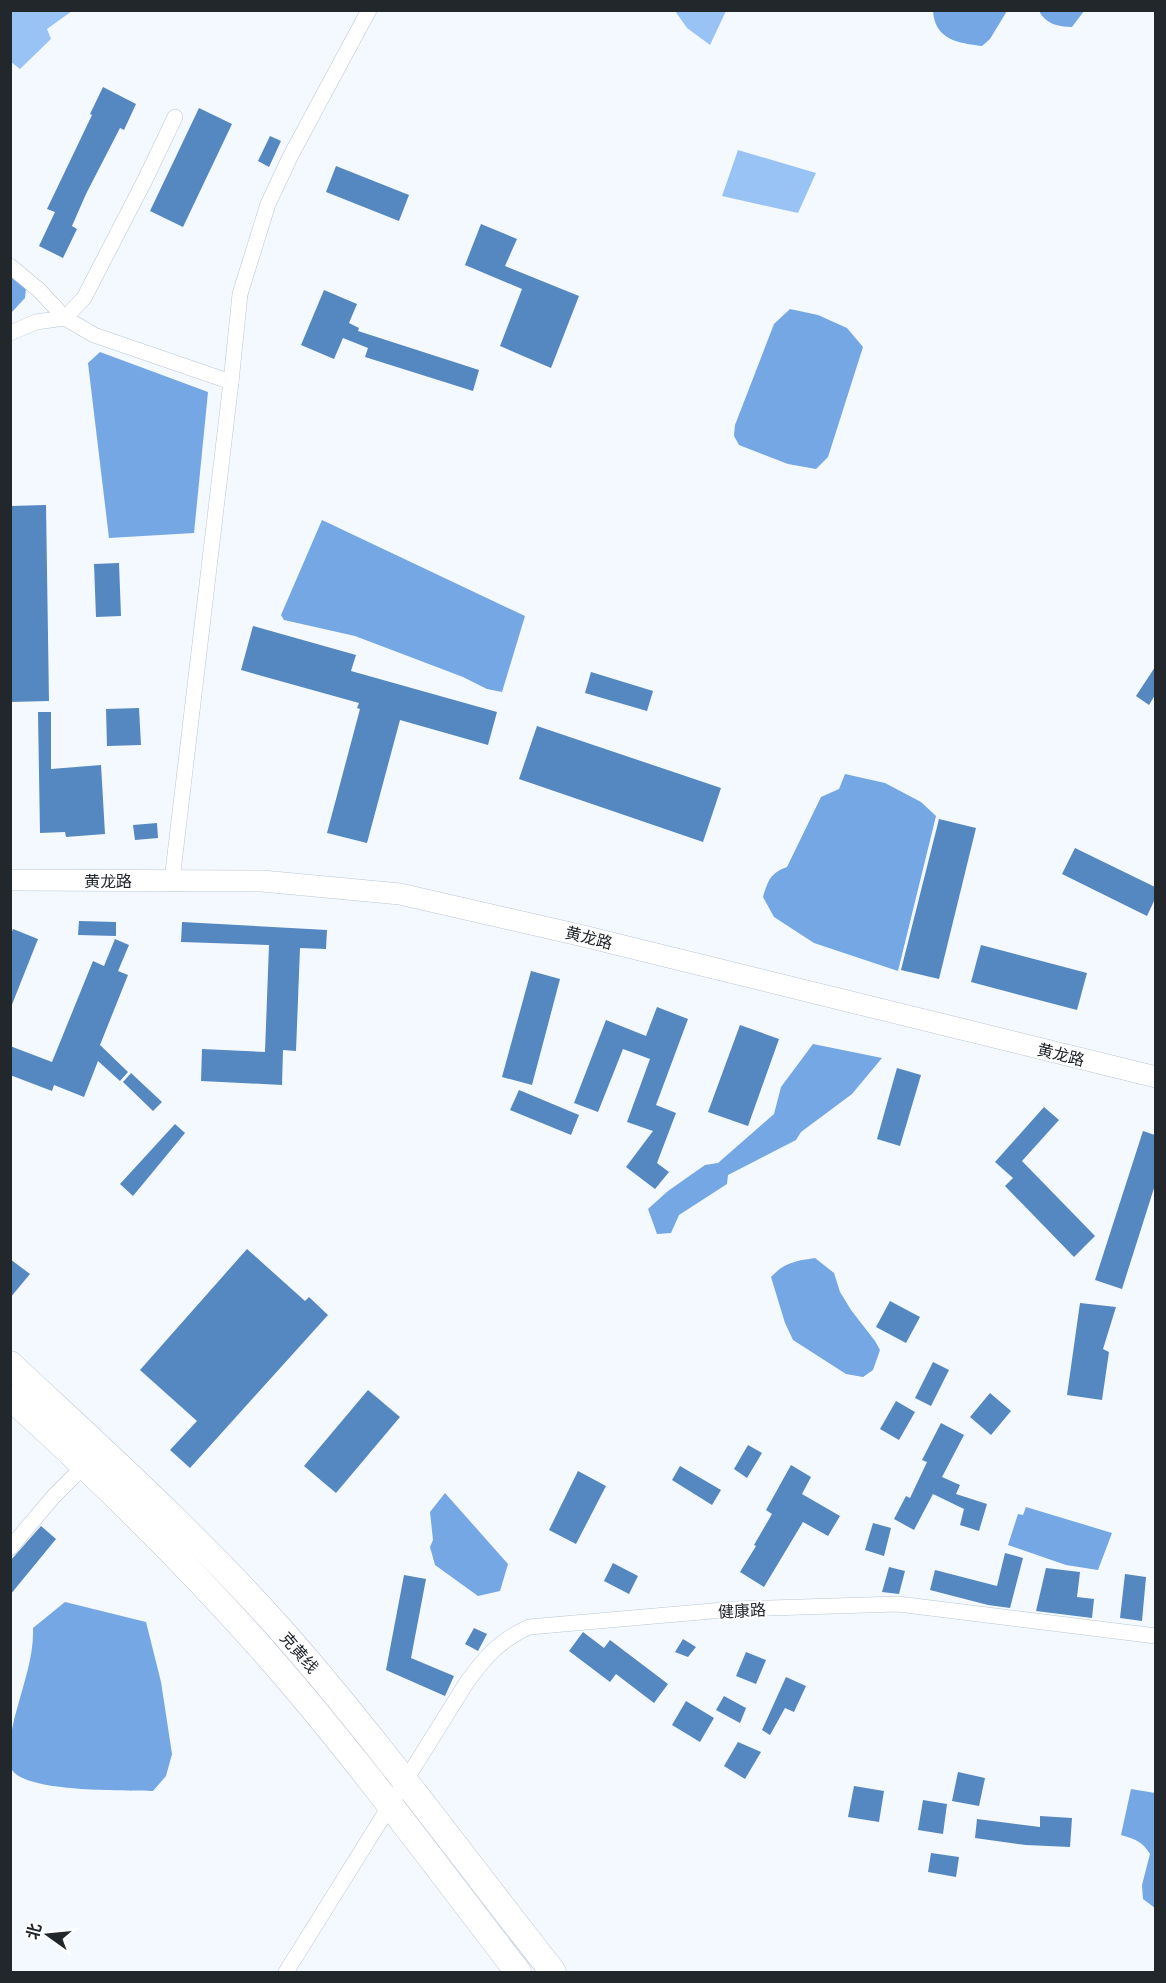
<svg xmlns="http://www.w3.org/2000/svg" width="1166" height="1983" font-family="Lato,'Noto Sans SC',sans-serif">
  <rect width="100%" height="100%" fill="#f4f9ff"/>
  <g fill="#9ac3f5">
    <path d="M10,11l1,-1 61,1 -25,18 4,10 -31,30 -9,-7z"/>
    <path d="M675,11h51l-16,34 -23,-17z"/>
    <path d="M738,150l78,23 -18,40 -76,-17z"/>
  </g>
  <g fill="#74a7e3">
    <path d="M933,11l74,-1v1l-17,28 -8,7c-24,-3 -47,-6 -49,-35z"/>
    <path d="M1039,11h45l-12,16c-14,0 -26,-3 -33,-16z"/>
    <path d="M10,276l16,12 -1,10 -14,15z"/>
    <path d="M790,309l28,6 29,13 16,19 -35,110 -12,12 -28,-5 -49,-19 -5,-9 1,-11 39,-101z"/>
    <path d="M100,352l108,40 -14,141 -85,5 -21,-175z"/>
    <path d="M322,520l203,96 -23,76 -15,-3 -24,-12 -108,-41 -71,-16 -3,-5z"/>
    <path d="M845,774l40,9 36,19 15,14 -38,155 -84,-28 -40,-26 -11,-20c5,-16 7,-24 24,-30l34,-70 18,-8z"/>
    <path d="M813,1044l69,14 -30,36 -51,38 -5,8 -68,35 -1,9 -48,31 -8,18 -14,1 -9,-25 20,-18 37,-26 13,-2 56,-49 7,-27z"/>
    <path d="M815,1258l19,15 6,19 11,18 24,31 5,9 -7,20 -10,7 -17,-3 -53,-34 -8,-17 -14,-46c14,-15 25,-16 44,-19z"/>
    <path d="M445,1493l63,71 -8,27 -22,5 -43,-31 -5,-18 3,-7 -3,-28z"/>
    <path d="M1026,1507l86,26 -14,37 -32,-5 -58,-20 10,-31 5,1z"/>
    <path d="M65,1602l81,20 15,60 11,72 -6,22 -13,15c-26,-1 -132,2 -142,-23 -5,-11 2,-47 6,-59 7,-27 17,-53 16,-81z"/>
    <path d="M1131,1789l24,4v115l-12,-9 -1,-14 8,-31c-7,-12 -15,-15 -29,-19z"/>
  </g>
  <g fill="#5587c1">
    <path d="M103,87l33,17 -12,26 -4,-2 -34,66 -14,32 5,3 -14,29 -24,-12 16,-34 -8,-3 45,-94 -2,-1z"/>
    <path d="M199,108l33,16 -49,103 -33,-16z"/>
    <path d="M270,136l11,5 -12,26 -11,-6z"/>
    <path d="M336,166l73,29 -10,26 -73,-29z"/>
    <path d="M481,224l36,15 -12,27 74,30 -28,72 -51,-22 22,-57 -57,-24z"/>
    <path d="M324,290l33,14 -8,19 10,5 -1,3 121,39 -6,21 -108,-34 3,-9 -25,-10 -9,21 -33,-14z"/>
    <path d="M46,505l3,196 -39,1v-196z"/>
    <path d="M119,563l2,53 -25,1 -2,-53z"/>
    <path d="M253,626l103,29 -5,16 146,41 -9,33 -88,-25 -33,123 -40,-10 33,-124 -3,-1 2,-5 -118,-33z"/>
    <path d="M1155,667v28l-6,10 -13,-9z"/>
    <path d="M591,672l62,19 -6,20 -62,-18z"/>
    <path d="M139,708l2,37 -34,1 -1,-37z"/>
    <path d="M38,712h13v57l50,-4 4,69 -39,3 -1,-5 -25,1z"/>
    <path d="M537,726l184,62 -18,54 -184,-63z"/>
    <path d="M939,819l37,9 -37,151 -38,-9z"/>
    <path d="M157,823l1,15 -23,2 -2,-15z"/>
    <path d="M1075,848l80,39v12l-8,17 -85,-42z"/>
    <path d="M79,921l37,1v14l-38,-1z"/>
    <path d="M182,922l145,8 -1,19 -26,-1 -4,103 -13,-1 -1,35 -81,-4 1,-32 63,3 4,-107 -88,-3z"/>
    <path d="M13,929l25,10 -27,68 -1,-71z"/>
    <path d="M115,939l14,6 -11,26 10,4 -28,70 28,27 -8,9 -22,-20 -14,36 -30,-12 -2,6 -42,-16v-29l42,16 41,-101 11,5z"/>
    <path d="M981,945l106,28 -10,37 -106,-28z"/>
    <path d="M531,971l29,8 -28,106 -30,-8z"/>
    <path d="M657,1007l31,12 -32,86 20,8 -19,50 12,9 -14,17 -29,-22 27,-36 -26,-9 23,-63 -27,-10 -25,63 -24,-9 32,-83 40,16z"/>
    <path d="M740,1025l39,14 -31,87 -40,-14z"/>
    <path d="M897,1068l24,7 -21,71 -23,-7z"/>
    <path d="M131,1073l31,29 -9,9 -30,-29z"/>
    <path d="M519,1090l60,25 -8,20 -61,-25z"/>
    <path d="M1044,1107l15,13 -37,41 73,75 -21,21 -69,-71 8,-8 -18,-16z"/>
    <path d="M175,1124l10,9 -52,63 -13,-12z"/>
    <path d="M1143,1131l12,4v50l-33,104 -27,-9z"/>
    <path d="M247,1249l58,52 4,-4 19,18 -138,153 -20,-18 27,-29 -57,-51z"/>
    <path d="M10,1259l20,15 -20,24z"/>
    <path d="M890,1301l30,16 -14,26 -30,-16z"/>
    <path d="M1080,1303l36,4 -13,42 6,3 -7,48 -35,-5z"/>
    <path d="M933,1362l16,8 -18,36 -16,-8z"/>
    <path d="M368,1390l32,27 -64,76 -32,-27z"/>
    <path d="M990,1393l21,18 -20,24 -21,-18z"/>
    <path d="M896,1401l19,11 -16,28 -19,-11z"/>
    <path d="M941,1423l23,12 -22,42 18,8 -4,9 31,10 -8,27 -19,-6 4,-16 -31,-15 -19,36 -20,-11 12,-23 4,2 17,-36 -5,-2z"/>
    <path d="M748,1445l14,8 -15,25 -13,-9z"/>
    <path d="M791,1465l20,12 -9,17 38,22 -12,20 -25,-14 -39,65 -24,-15 16,-26 -2,-1 18,-31 -6,-4z"/>
    <path d="M680,1466l41,24 -9,15 -40,-25z"/>
    <path d="M578,1471l28,15 -30,58 -27,-14z"/>
    <path d="M873,1523l18,5 -7,28 -19,-6z"/>
    <path d="M41,1526l15,13 -46,56v-34z"/>
    <path d="M1005,1553l18,5 -13,50 -22,-3 -58,-15 5,-20 62,16z"/>
    <path d="M613,1563l25,13 -9,18 -25,-13z"/>
    <path d="M889,1567l16,4 -6,23 -17,-2z"/>
    <path d="M1046,1568l34,4 -3,25 17,2 -2,19 -56,-7z"/>
    <path d="M1125,1574l21,3 -4,44 -22,-3z"/>
    <path d="M404,1575l22,4 -15,79 43,18 -9,20 -59,-26z"/>
    <path d="M474,1628l13,6 -9,17 -13,-7z"/>
    <path d="M583,1632l21,16 6,-8 58,44 -14,19 -38,-29 -6,8 -41,-31z"/>
    <path d="M683,1639l13,8 -8,10 -13,-5z"/>
    <path d="M746,1652l20,8 -10,24 -20,-8z"/>
    <path d="M786,1677l20,9 -12,26 -9,-4 -15,27 -8,-5z"/>
    <path d="M724,1696l22,12 -6,15 -24,-13z"/>
    <path d="M686,1701l28,17 -14,24 -28,-17z"/>
    <path d="M738,1742l23,10 -16,27 -21,-13z"/>
    <path d="M958,1772l27,6 -6,28 -27,-5z"/>
    <path d="M854,1786l30,5 -5,31 -31,-5z"/>
    <path d="M923,1800l24,4 -4,30 -25,-4z"/>
    <path d="M1040,1816l32,2 -2,29 -44,-2 -51,-7 2,-19 63,8z"/>
    <path d="M931,1853l28,4 -3,20 -28,-5z"/>
  </g>
  <g fill="none" stroke-linecap="round" stroke-linejoin="round">
    <g stroke="#bac6d4" stroke-width="16">
      <g id="minor">
        <path d="M10,266l29,24 26,28 19,-20 62,-120 29,-61"/>
        <path d="M10,333l26,-11 29,-4 29,17 137,47"/>
        <path d="M172,880l59,-498 9,-88 28,-90 23,-49 78,-145"/>
        <path d="M10,1548l44,-52 31,-31"/>
        <path d="M286,1972l181,-290c19,-26 32,-41 62,-55l206,-18 163,-5 258,32"/>
      </g>
    </g>
    <g stroke="#bac6d4" stroke-width="22">
      <path id="secondary" d="M10,880l252,1 138,13 179,41 577,142"/>
    </g>
    <g stroke="#bac6d4" stroke-width="27">
      <g id="trunk">
        <path d="M10,1364c95,89 192,176 278,274 93,107 177,222 265,334"/>
        <path d="M10,1397c91,82 179,169 260,261 88,101 167,209 248,314"/>
      </g>
    </g>
    <use href="#minor" stroke="#fff" stroke-width="15"/>
    <use href="#secondary" stroke="#fff" stroke-width="21"/>
    <use href="#trunk" stroke="#fff" stroke-width="26"/>
  </g>
  <g text-anchor="middle" dominant-baseline="central" stroke-width="4.5" stroke-linejoin="round" paint-order="stroke">
    <g font-size="16" fill="#22272c" stroke="#fff">
      <text x="108" y="880">黄龙路</text>
      <text transform="translate(589 937) rotate(14)">黄龙路</text>
      <text transform="translate(1061 1054) rotate(14)">黄龙路</text>
      <text transform="translate(742 1610) rotate(-3)">健康路</text>
      <text transform="translate(300 1652) rotate(49)">克黄线</text>
    </g>
  </g>
  <rect width="1166" height="1983" fill="none" stroke="#22272c" stroke-width="24"/>
  <g transform="translate(48 1935) rotate(285)" stroke="#ffffff" stroke-width="4.5" paint-order="stroke">
  <path d="M0-4.5L10 22L0 15L-10 22Z" fill="#22272c"/>
  <text y="-9" font-size="16" font-weight="bold" text-anchor="middle" fill="#22272c">北</text>
  </g>
</svg>
